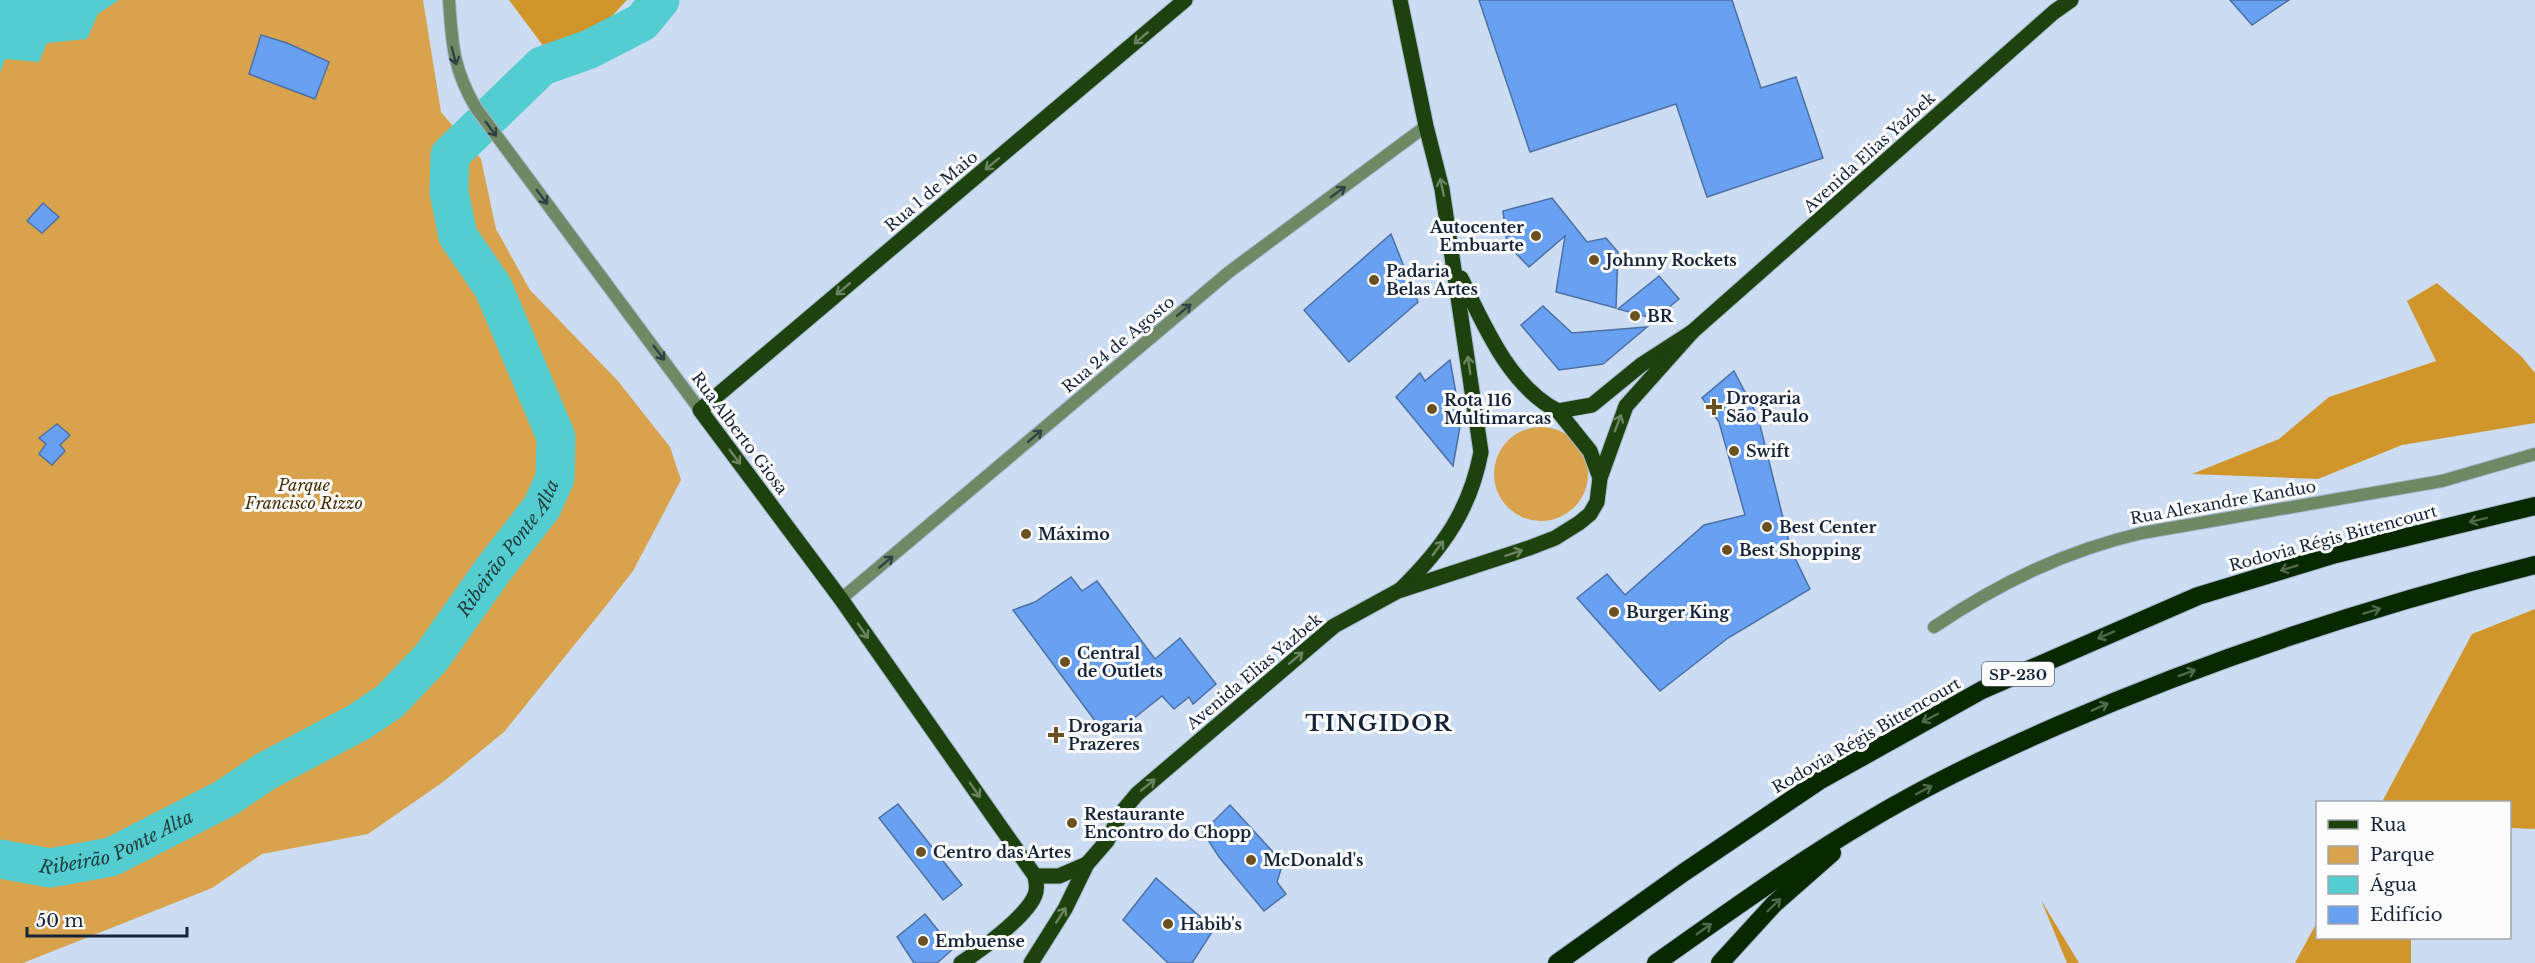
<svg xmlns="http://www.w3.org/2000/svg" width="2535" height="963" font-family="'Libre Baskerville',serif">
  <rect width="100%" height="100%" fill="#ccdcf3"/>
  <g fill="#d8a34c">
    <path d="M0,0h423l18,112 40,47 15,70 34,61 88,91 52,66 11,33 -48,91 -28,36 -101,125 -61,50 -75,52 -106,20 -50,34 -189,75h-23z"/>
    <circle cx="1541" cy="474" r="47"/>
  </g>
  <g fill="#d0962c">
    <path d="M509,0h118l-27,29 -56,18z"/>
    <path d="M2437,283l84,73 14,17v50l-133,22 -84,34 -126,-5 87,-35 50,-42 107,-36 -29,-60z"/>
    <path d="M2535,609v220l-25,-1v-26h-128l90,-168z"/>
    <path d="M2041,900l38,63h-12z"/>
    <path d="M2317,922l1,16h93v25h-116z"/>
  </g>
  <path fill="#53cdd0" d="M0,0h119l-21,14 -11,25 -40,4 -8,19 -34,-3 -5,14z"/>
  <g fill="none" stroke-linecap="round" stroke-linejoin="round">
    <path stroke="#53cdd0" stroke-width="39" id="s1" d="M0,859l50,9 61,-11 115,-59 40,-27 93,-49 31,-21 41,-43 62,-88 49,-63 13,-29 1,-41 -63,-150 -35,-51 -9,-44 1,-37 92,-89 48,-17 52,-27 18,-22"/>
  </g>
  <g fill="#68a0f2" stroke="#4d71a5" stroke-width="1.5">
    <path d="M1479,0h253l29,88 35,-11 27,81 -116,39 -31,-93 -146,48z"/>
    <path d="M2230,0h59l-37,25z"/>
    <path d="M261,35l26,8 42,19 -14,37 -66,-25z"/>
    <path d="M1552,198l35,44 19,-4 12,14 -2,56 -60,-16 9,-56 -36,31 -22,-23 -4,-33z"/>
    <path d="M43,203l16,14 -17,16 -15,-12z"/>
    <path d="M1391,234l27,68 -69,60 -45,-52z"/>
    <path d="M1659,276l20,23 -24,20 -37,-10z"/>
    <path d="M1543,306l29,27 75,-6 -44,37 -44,6 -38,-45z"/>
    <path d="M1450,360l11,61 -8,45 -57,-69 24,-24 5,8z"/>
    <path d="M1734,371l24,46 33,133 19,39 -82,49 -68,53 -83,-93 30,-24 18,21 79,-70 41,-10 -26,-93 -17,-24z"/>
    <path d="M57,424l13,11 -10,10 5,6 -13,14 -13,-11 7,-10 -7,-6z"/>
    <path d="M1071,577l11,14 15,-10 58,78 25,-21 36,46 -23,20 -4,-7 -15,12 -12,-13 -34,27 -5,-2 -16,16 -94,-127 22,-8z"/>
    <path d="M898,804l64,81 -19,15 -64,-82z"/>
    <path d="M1230,805l53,58 -6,19 9,12 -22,17 -45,-54 -16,-25z"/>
    <path d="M1156,878l58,51 -22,34h-24l-45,-43z"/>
    <path d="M925,914l28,35 -16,14h-23l-17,-26z"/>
  </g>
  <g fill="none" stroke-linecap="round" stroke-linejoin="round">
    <g stroke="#a7b7ce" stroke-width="14">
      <g id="street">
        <path d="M449,0c3,44 4,69 27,108l224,302"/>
        <path d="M841,599l388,-327 197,-146"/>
        <path d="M1934,627c65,-44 131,-76 208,-94l300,-52 93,-27"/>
      </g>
    </g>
    <g stroke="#a7b7ce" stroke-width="17">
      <g id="primary">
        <path d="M1400,0l26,126 16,63 39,263c-11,58 -38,96 -80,137"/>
        <path d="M1461,278c23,47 48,108 97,133"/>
        <path d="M1558,411l34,-6 49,-40 51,-33 362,-320 17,-12"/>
        <path d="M1558,411l32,40 10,27"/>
        <path d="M1035,876h24l28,-12"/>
        <path d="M961,963c20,-13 66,-47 74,-68 3,-7 1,-13 0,-19l-194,-277 -141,-189 485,-410"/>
        <path d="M1031,963l34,-54 22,-45 20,-23 15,-29 15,-18 197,-168 64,-35 131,-43 26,-10 24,-15 11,-9 7,-12 3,-24 26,-72 66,-74"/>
      </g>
    </g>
    <g stroke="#a7b7ce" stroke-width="20">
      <g id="highway">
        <path d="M1557,963l126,-90 136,-92 163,-91 216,-94 138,-42 199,-48"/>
        <path d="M1656,963c71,-50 140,-100 215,-144 60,-36 124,-66 188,-94 154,-67 313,-119 476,-160"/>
        <path d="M1720,963l54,-59 58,-51"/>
      </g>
    </g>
    <use href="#street" stroke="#6f8965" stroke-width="12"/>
    <use href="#primary" stroke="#1e420d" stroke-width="15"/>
    <use href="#highway" stroke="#082800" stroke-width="18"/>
  </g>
  <defs><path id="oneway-shaft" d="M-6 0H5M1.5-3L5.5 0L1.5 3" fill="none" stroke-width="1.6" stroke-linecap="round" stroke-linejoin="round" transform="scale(1.5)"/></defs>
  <g stroke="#6c8361">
    <use href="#oneway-shaft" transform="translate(1141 38) rotate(140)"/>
    <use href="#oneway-shaft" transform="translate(992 164) rotate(140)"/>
    <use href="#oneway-shaft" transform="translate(1442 187) rotate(-102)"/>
    <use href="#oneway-shaft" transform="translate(843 289) rotate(140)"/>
    <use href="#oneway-shaft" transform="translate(1469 365) rotate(-98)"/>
    <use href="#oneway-shaft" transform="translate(1618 423) rotate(-69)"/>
    <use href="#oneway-shaft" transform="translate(735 457) rotate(53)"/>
    <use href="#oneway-shaft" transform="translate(1438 548) rotate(-53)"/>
    <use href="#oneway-shaft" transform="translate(1514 553) rotate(-19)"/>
    <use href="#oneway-shaft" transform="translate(863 631) rotate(55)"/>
    <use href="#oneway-shaft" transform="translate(1296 658) rotate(-40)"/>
    <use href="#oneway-shaft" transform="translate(1148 785) rotate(-39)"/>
    <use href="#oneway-shaft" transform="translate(975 790) rotate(55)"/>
    <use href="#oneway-shaft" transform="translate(1061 915) rotate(-58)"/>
  </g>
  <g stroke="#304246">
    <use href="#oneway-shaft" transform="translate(454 56) rotate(76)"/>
    <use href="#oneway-shaft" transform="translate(491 129) rotate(54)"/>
    <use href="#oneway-shaft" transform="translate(1338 192) rotate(-36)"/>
    <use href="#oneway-shaft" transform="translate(542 197) rotate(53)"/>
    <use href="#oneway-shaft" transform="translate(1184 310) rotate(-40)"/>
    <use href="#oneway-shaft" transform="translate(659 353) rotate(53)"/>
    <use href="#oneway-shaft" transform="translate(1035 436) rotate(-40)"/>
    <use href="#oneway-shaft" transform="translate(886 562) rotate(-40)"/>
  </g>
  <g stroke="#51684c">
    <use href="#oneway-shaft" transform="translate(2478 520) rotate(166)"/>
    <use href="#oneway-shaft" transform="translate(2289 568) rotate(163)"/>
    <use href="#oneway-shaft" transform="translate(2372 611) rotate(-17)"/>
    <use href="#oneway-shaft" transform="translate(2106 635) rotate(157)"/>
    <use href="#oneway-shaft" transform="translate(2187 673) rotate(-21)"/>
    <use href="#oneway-shaft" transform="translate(2100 707) rotate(-24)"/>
    <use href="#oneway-shaft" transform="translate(1930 718) rotate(152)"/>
    <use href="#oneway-shaft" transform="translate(1924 790) rotate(-28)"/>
    <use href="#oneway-shaft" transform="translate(1774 905) rotate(-44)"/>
    <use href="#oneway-shaft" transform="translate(1704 929) rotate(-35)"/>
  </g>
  <g fill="#6b5022" stroke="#fcfcfc" stroke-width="2">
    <circle cx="1536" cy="236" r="6"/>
    <circle cx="1594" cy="260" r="6"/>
    <circle cx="1374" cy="280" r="6"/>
    <circle cx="1635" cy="316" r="6"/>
    <path d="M1711 398h6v6h6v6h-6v6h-6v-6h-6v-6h6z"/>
    <circle cx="1432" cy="409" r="6"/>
    <circle cx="1734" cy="451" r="6"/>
    <circle cx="1767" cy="527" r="6"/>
    <circle cx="1026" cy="534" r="6"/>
    <circle cx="1727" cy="550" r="6"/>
    <circle cx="1614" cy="612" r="6"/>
    <circle cx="1065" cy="662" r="6"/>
    <path d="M1053 726h6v6h6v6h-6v6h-6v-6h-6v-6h6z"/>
    <circle cx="1072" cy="823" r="6"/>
    <circle cx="921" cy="852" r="6"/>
    <circle cx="1251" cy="860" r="6"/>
    <circle cx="1168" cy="924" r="6"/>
    <circle cx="923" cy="941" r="6"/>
  </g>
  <g text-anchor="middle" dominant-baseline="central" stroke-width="6" stroke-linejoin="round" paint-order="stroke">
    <rect fill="#fcfcfc" stroke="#5a6574" stroke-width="1.5" x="1982" y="662" width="72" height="24" rx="4.5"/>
    <g font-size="15" font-weight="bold" fill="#152439">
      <text x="2018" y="674">SP-230</text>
    </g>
    <g font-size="16" fill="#152439" stroke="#fcfcfc">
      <text transform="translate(1869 152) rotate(-42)">Avenida Elias Yazbek</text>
      <text transform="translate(931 191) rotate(-40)">Rua 1 de Maio</text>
      <text transform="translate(1118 344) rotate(-40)">Rua 24 de Agosto</text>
      <text transform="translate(740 433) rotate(53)">Rua Alberto Giosa</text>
      <text transform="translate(2223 502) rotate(-10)">Rua Alexandre Kanduo</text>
      <text transform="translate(2333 538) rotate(-15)">Rodovia Régis Bittencourt</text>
      <text transform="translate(1254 671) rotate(-40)">Avenida Elias Yazbek</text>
      <text transform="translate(1866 735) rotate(-30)">Rodovia Régis Bittencourt</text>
    </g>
    <g font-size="16" font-weight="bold" fill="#152439" stroke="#fcfcfc" text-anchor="start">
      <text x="1524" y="227" text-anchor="end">Autocenter<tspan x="1524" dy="18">Embuarte</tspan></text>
      <text x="1606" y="260">Johnny Rockets</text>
      <text x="1386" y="271">Padaria<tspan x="1386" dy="18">Belas Artes</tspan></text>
      <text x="1647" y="316">BR</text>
      <text x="1726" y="398">Drogaria<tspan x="1726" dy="18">São Paulo</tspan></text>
      <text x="1444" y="400">Rota 116<tspan x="1444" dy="18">Multimarcas</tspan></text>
      <text x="1746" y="451">Swift</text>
      <text x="1779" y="527">Best Center</text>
      <text x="1038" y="534">Máximo</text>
      <text x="1739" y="550">Best Shopping</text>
      <text x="1626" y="612">Burger King</text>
      <text x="1077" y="653">Central<tspan x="1077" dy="18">de Outlets</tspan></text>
      <text x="1068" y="726">Drogaria<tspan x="1068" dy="18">Prazeres</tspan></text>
      <text x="1084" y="814">Restaurante<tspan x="1084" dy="18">Encontro do Chopp</tspan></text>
      <text x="933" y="852">Centro das Artes</text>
      <text x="1263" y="860">McDonald's</text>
      <text x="1180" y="924">Habib's</text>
      <text x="935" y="941">Embuense</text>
    </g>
    <g font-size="16" font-style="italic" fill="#452d01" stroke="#fcfcfc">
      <text x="304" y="485">Parque<tspan x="304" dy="18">Francisco Rizzo</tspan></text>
    </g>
    <g font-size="18" font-style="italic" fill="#233d3e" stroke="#fcfcfc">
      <text stroke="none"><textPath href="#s1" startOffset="627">Ribeirão Ponte Alta</textPath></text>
      <text stroke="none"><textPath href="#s1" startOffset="122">Ribeirão Ponte Alta</textPath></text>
    </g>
    <g font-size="22" font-weight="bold" letter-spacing="1.5" fill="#152439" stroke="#fcfcfc">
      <text x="1379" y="723">TINGIDOR</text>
    </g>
  </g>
  <rect x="2316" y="801" width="195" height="138" fill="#fcfcfc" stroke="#a0a6ae" stroke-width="1.5"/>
  <rect x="2328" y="820" width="30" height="9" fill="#1e420d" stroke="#a0a6ae" stroke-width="1.5"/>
  <text x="2370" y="831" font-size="18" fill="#152439">Rua</text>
  <rect x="2328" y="846" width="30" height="18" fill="#d8a34c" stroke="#a0a6ae" stroke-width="1.5"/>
  <text x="2370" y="861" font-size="18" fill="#152439">Parque</text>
  <rect x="2328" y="876" width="30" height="18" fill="#53cdd0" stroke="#a0a6ae" stroke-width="1.5"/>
  <text x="2370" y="891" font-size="18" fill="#152439">Água</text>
  <rect x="2328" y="906" width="30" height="18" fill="#68a0f2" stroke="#a0a6ae" stroke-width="1.5"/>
  <text x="2370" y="921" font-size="18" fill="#152439">Edifício</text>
  <path d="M27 927v9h160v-9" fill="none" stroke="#152439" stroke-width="3"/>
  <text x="36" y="927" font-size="18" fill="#152439" stroke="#fcfcfc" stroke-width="4.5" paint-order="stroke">50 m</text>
</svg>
